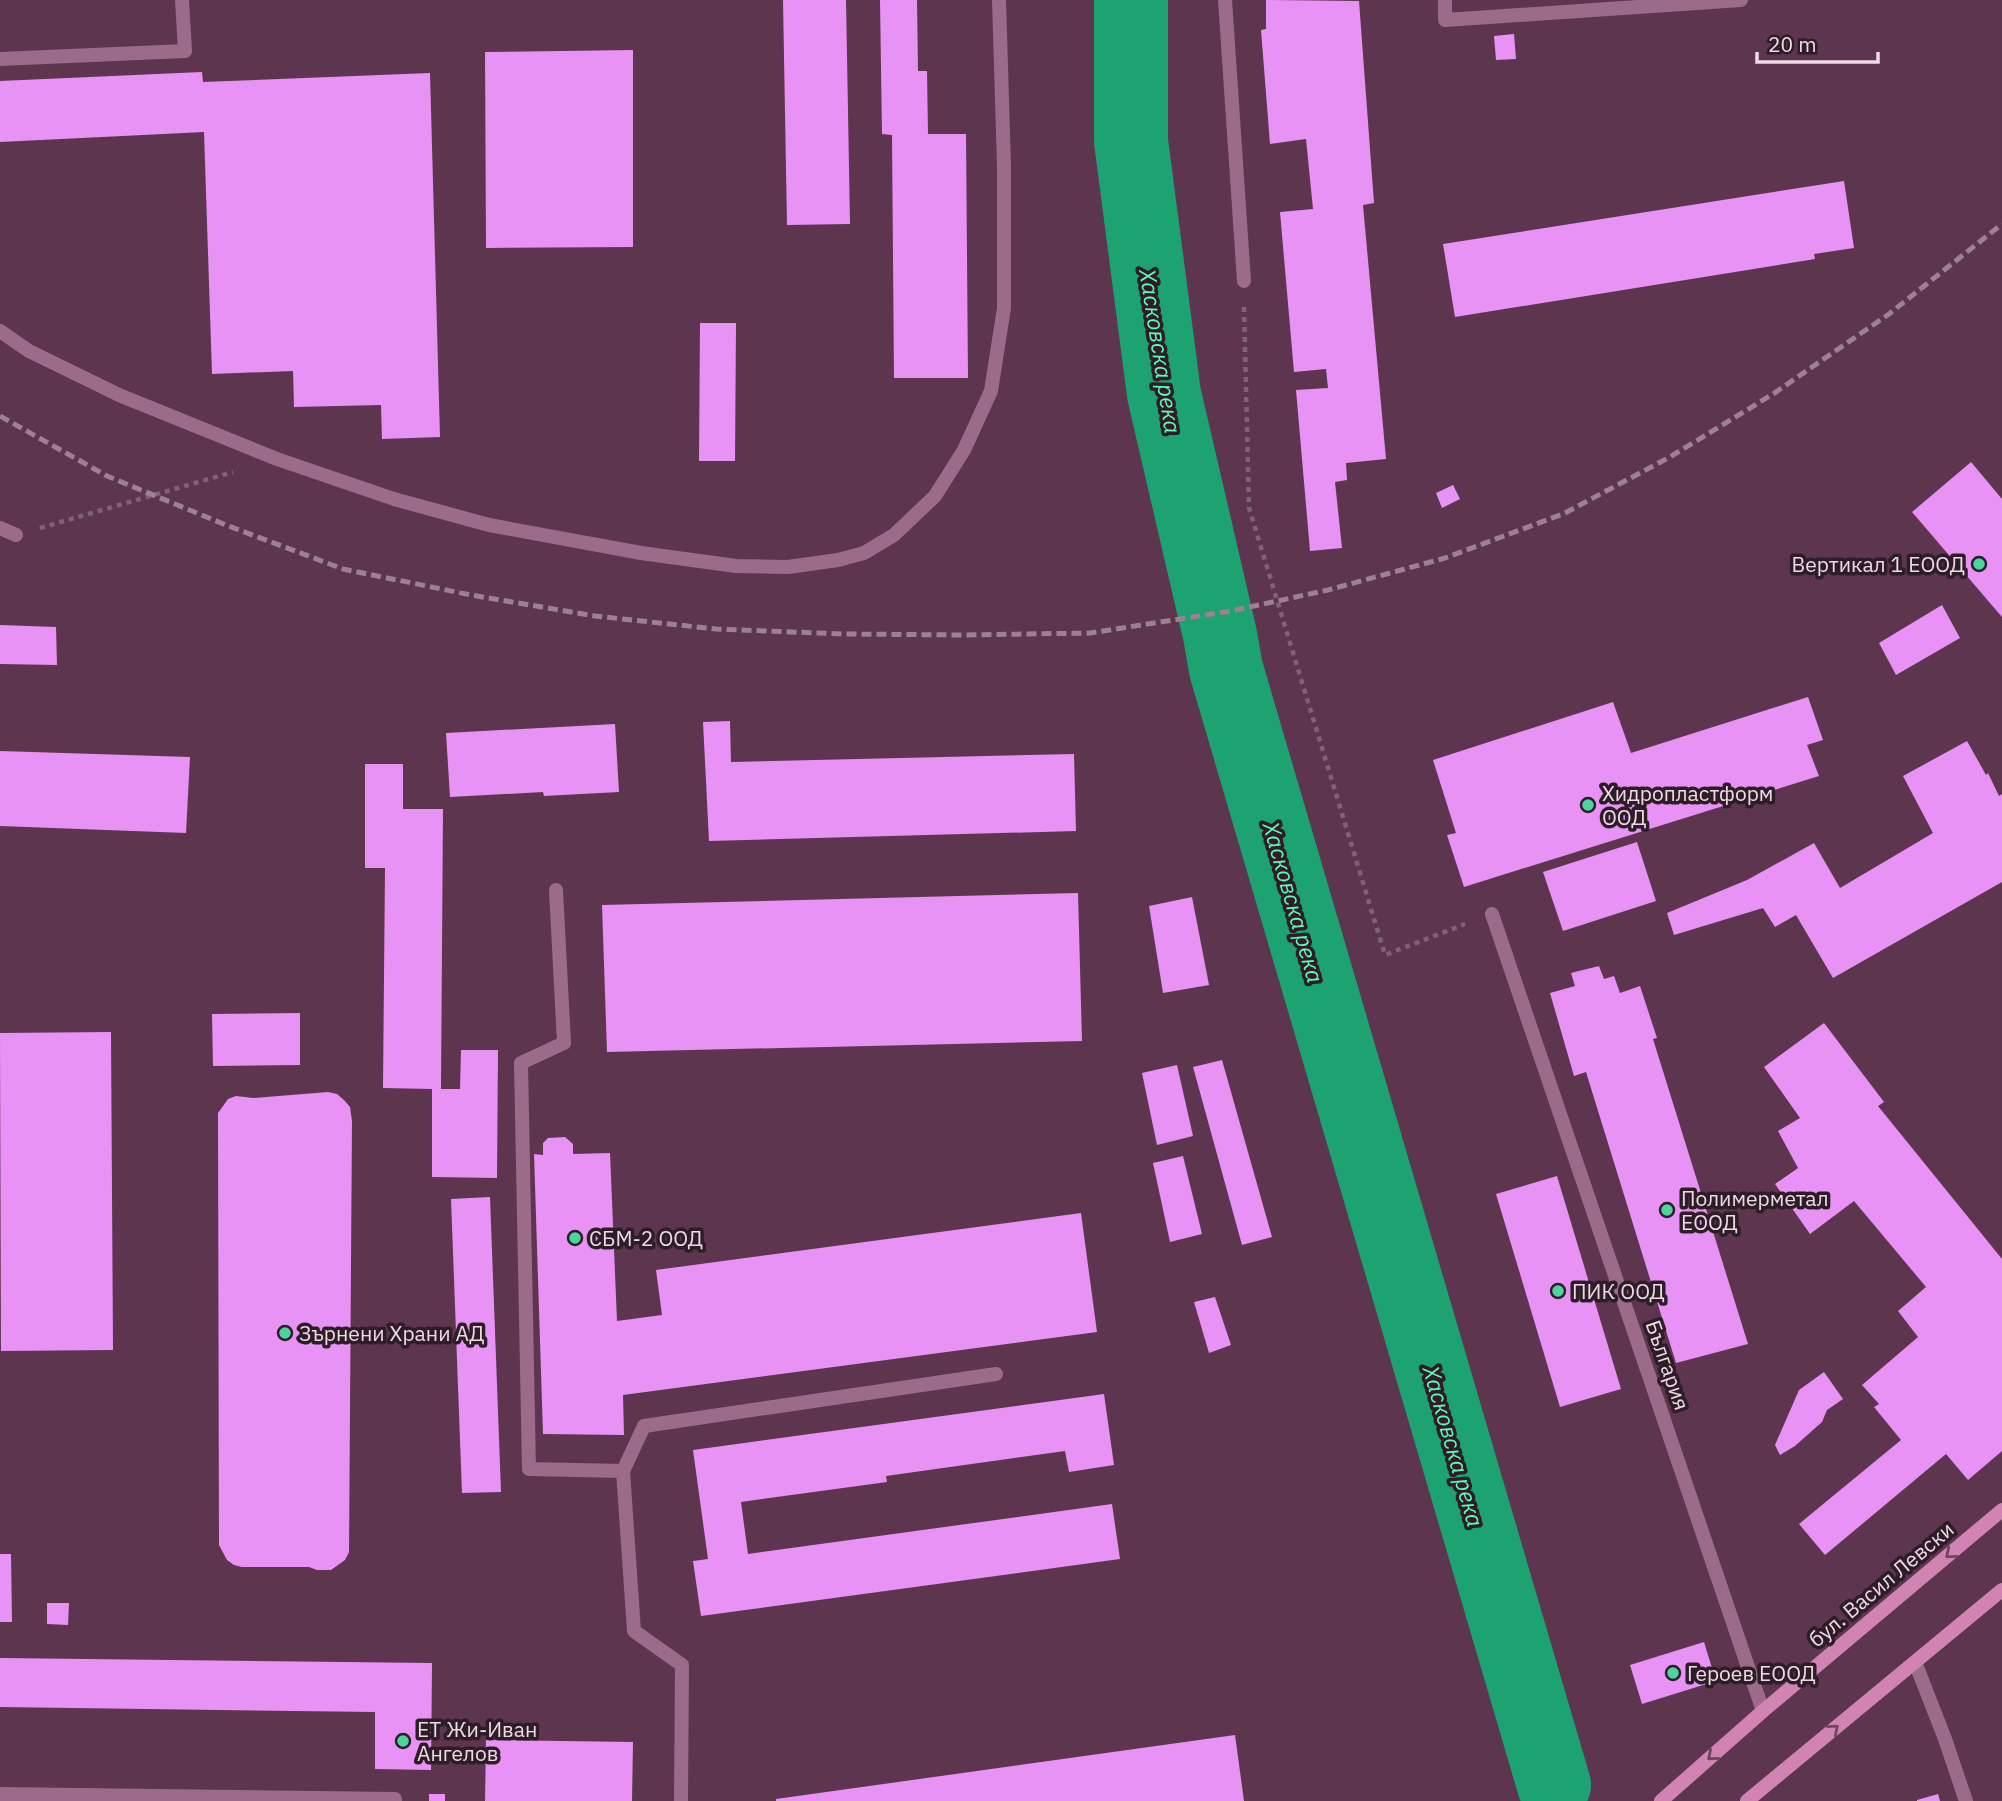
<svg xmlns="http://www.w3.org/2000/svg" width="2002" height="1801" font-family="'IBM Plex Sans',sans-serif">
  <rect width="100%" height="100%" fill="#502f44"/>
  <rect fill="#5d354e" x="0" y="0" width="2002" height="1801"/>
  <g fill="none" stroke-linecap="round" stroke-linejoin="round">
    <path stroke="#1da271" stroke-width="74" d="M1131,0v141l33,253 56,241 6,34 328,1116"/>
  </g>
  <g fill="#e992f6">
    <path d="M783,0h63l4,224 -63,1z"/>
    <path d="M880,0h37l1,71h9l1,63h38l2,244h-74l-2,-243 -10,-1z"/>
    <path d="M1266,0l93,1 15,202 -11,2 23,254 -40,4 1,17 -12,2 7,66 -32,3 -14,-161 32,-2 -2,-19 -32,3 -14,-160 33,-3 -7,-70 -36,5 -9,-114 5,-1z"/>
    <path d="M1514,34l2,25 -20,1 -2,-24z"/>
    <path d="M633,50v197l-147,1 -1,-196z"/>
    <path d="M202,72l1,10 227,-9 10,364 -58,2 -1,-34 -87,2 -1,-36 -81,3 -8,-242 -204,10v-61z"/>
    <path d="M1844,181l10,67 -40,6 1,5 -360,58 -12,-73z"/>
    <path d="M700,323h36l-1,138h-36z"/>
    <path d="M1971,462l31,37v118l-90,-105z"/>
    <path d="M1453,485l7,14 -18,9 -6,-15z"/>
    <path d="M1942,605l18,33 -64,37 -17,-32z"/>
    <path d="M0,625l56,2 1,38 -57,-1z"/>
    <path d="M1808,697l15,43 -16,5 12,31 -355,111 -17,-52 9,-2 -23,-73 180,-58 18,51z"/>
    <path d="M730,721l1,41 343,-8 2,77 -367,10 -6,-119z"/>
    <path d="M615,724l4,68 -75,4 -1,-4 -93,5 -4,-64z"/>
    <path d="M1967,741l19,34 2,-2 11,23 3,-2v88l-169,96 -37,-63 -21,12 -12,-19 -89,27 -7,-22 80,-33 67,-37 26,45 93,-55 -30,-57z"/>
    <path d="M0,751l190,6 -4,76 -186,-7z"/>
    <path d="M365,764h38v45h40l-2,280h19l1,-39h37l-1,128 -65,-1v-88l-49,-1 2,-220h-20z"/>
    <path d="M1637,842l19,59 -93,30 -20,-59z"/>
    <path d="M1078,893l4,148 -475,11 -5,-147z"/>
    <path d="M1192,897l17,88 -46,8 -14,-87z"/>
    <path d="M1599,966l5,13 10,-3 6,17 20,-7 17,52 -4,1 95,305 -72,19 -90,-291 -12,4 -24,-83 25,-7 -4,-13z"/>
    <path d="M300,1013v52l-87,1 -1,-52z"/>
    <path d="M1824,1023l60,79 -6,4 124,153v192l-34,29 -22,-26 -121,101 -26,-31 102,-84 -27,-33 5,-3 -17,-19 56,-48 -20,-26 28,-24 -72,-86 -44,33 -35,-50 23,-16 -20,-37 22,-13 -36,-51z"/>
    <path d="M111,1032l2,318 -112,1 -1,-318z"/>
    <path d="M1222,1060l50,177 -30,8 -49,-178z"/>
    <path d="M1177,1065l16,71 -36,9 -15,-72z"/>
    <path d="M328,1092l9,2 7,6 6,7 2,14 -3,431 -4,8 -14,10h-14l-8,-3h-67l-8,-2 -7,-5 -8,-15 -1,-432 10,-14 8,-3 17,2z"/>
    <path d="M565,1137l8,7v10l37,-1 7,168 45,-6 -6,-45 425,-57 16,119 -474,63 1,40 -81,-1 -9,-280 9,1v-12l5,-5z"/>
    <path d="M1183,1156l19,78 -32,8 -17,-79z"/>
    <path d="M1557,1176l64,213 -61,18 -64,-213z"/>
    <path d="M490,1197l11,295 -39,1 -11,-294z"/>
    <path d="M1215,1297l16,48 -22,8 -15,-51z"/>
    <path d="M1824,1372l19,27 -16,11 -5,12 -27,24 -15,9 -5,-10 24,-55z"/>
    <path d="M1104,1394l10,71 -45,7 -4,-21 -179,25 1,6 -146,20 7,52 364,-50 8,55 -419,57 -8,-55 15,-2 -15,-109z"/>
    <path d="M0,1554h11l1,68h-12z"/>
    <path d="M47,1603h22l-1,22 -21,-1z"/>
    <path d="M1704,1642l12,39 -74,23 -12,-39z"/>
    <path d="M0,1658l432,5 -1,107 -56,-1v-57l-375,-5z"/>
    <path d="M1235,1735l9,66h-468v-2z"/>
    <path d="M486,1740l147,2 -1,59h-147z"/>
    <rect x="429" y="1794" width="16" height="7"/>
    <path d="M1938,1794l2,7h-23v-1z"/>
  </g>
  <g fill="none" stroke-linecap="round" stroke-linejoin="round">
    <g stroke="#806275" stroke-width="4.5" stroke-dasharray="5 5" stroke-linecap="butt">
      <path d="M1244,307l5,201 136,447 80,-31"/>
      <path d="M40,528l193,-56"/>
    </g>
    <g stroke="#9c6b89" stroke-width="14">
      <path d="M1225,0l19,281"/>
      <path d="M1445,0v20l296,-20"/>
      <path d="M0,59l185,-8 -3,-51"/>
      <path d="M556,890l8,153 -43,20 8,406 94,2 11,160 48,34 -1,136"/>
      <path d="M1492,914l271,797"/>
      <path d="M623,1471l21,-45 352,-52"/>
      <path d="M1915,1662l30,77 21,62"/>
      <path d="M0,1794l395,5v2"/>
    </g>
    <g stroke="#9c6b89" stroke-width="14">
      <path d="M0,331l29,20 90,44 158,64 117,40 95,26 152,28 95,13 52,1 50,-7 26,-7 30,-18 41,-39 29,-46 27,-59 13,-83v-142l-5,-166"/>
      <path d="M0,528l16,7"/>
    </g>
    <g stroke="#d184b4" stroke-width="14">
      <path d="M1661,1801l102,-90 239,-201"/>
      <path d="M1747,1801l255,-211"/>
    </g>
    <path stroke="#9d8192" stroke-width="5" stroke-dasharray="10 5" stroke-linecap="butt" d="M0,416l107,60 119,49 117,44 128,26 124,21 121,13 127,5 123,1 124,-2 141,-22 97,-21 117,-32 118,-44 107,-57 103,-63 116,-80 113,-90"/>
  </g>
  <defs><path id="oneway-chevron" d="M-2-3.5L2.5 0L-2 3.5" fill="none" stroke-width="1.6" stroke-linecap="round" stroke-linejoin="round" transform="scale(1.75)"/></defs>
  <g stroke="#6f465f">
    <use href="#oneway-chevron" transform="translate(1950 1554) rotate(140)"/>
    <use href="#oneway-chevron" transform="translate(1834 1729) rotate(-40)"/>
    <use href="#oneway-chevron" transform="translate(1712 1756) rotate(139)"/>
  </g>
  <g fill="#4bd49b" stroke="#2d1d27" stroke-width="2.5">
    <circle cx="1979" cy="564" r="7"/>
    <circle cx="1588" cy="805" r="7"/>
    <circle cx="1667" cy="1210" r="7"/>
    <circle cx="575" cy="1238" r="7"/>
    <circle cx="1558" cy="1291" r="7"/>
    <circle cx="285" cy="1333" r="7"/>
    <circle cx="1673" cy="1673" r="7"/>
    <circle cx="403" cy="1741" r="7"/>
  </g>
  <g text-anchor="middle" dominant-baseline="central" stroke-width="7" stroke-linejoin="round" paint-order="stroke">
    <g font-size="21" fill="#efd9e6" stroke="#2d1d27" text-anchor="start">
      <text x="1965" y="564" text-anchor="end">Вертикал 1 ЕООД</text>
      <text x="1602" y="793">Хидропластформ<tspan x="1602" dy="24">ООД</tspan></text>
      <text x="1681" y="1198">Полимерметал<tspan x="1681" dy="24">ЕООД</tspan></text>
      <text x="589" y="1238">СБМ-2 ООД</text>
      <text x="1572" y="1291">ПИК ООД</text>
      <text x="299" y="1333">Зърнени Храни АД</text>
      <text x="1687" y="1673">Героев ЕООД</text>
      <text x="417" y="1729">ЕТ Жи-Иван<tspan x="417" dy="24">Ангелов</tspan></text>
    </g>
    <g font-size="21" fill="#efd9e6" stroke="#2d1d27">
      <text transform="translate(1668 1365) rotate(71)">България</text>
      <text transform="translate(1881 1584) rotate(-40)">бул. Васил Левски</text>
    </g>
    <g font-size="23" font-style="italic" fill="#63f7b8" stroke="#2d1d27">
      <text transform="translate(1161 351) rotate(81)">Хасковска река</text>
      <text transform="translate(1294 902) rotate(74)">Хасковска река</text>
      <text transform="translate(1454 1446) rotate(74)">Хасковска река</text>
    </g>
  </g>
  <path d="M1757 52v10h121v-10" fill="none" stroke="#efd9e6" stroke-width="3.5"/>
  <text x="1768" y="52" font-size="21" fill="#efd9e6" stroke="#2d1d27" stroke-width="5" paint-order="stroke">20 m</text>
</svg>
